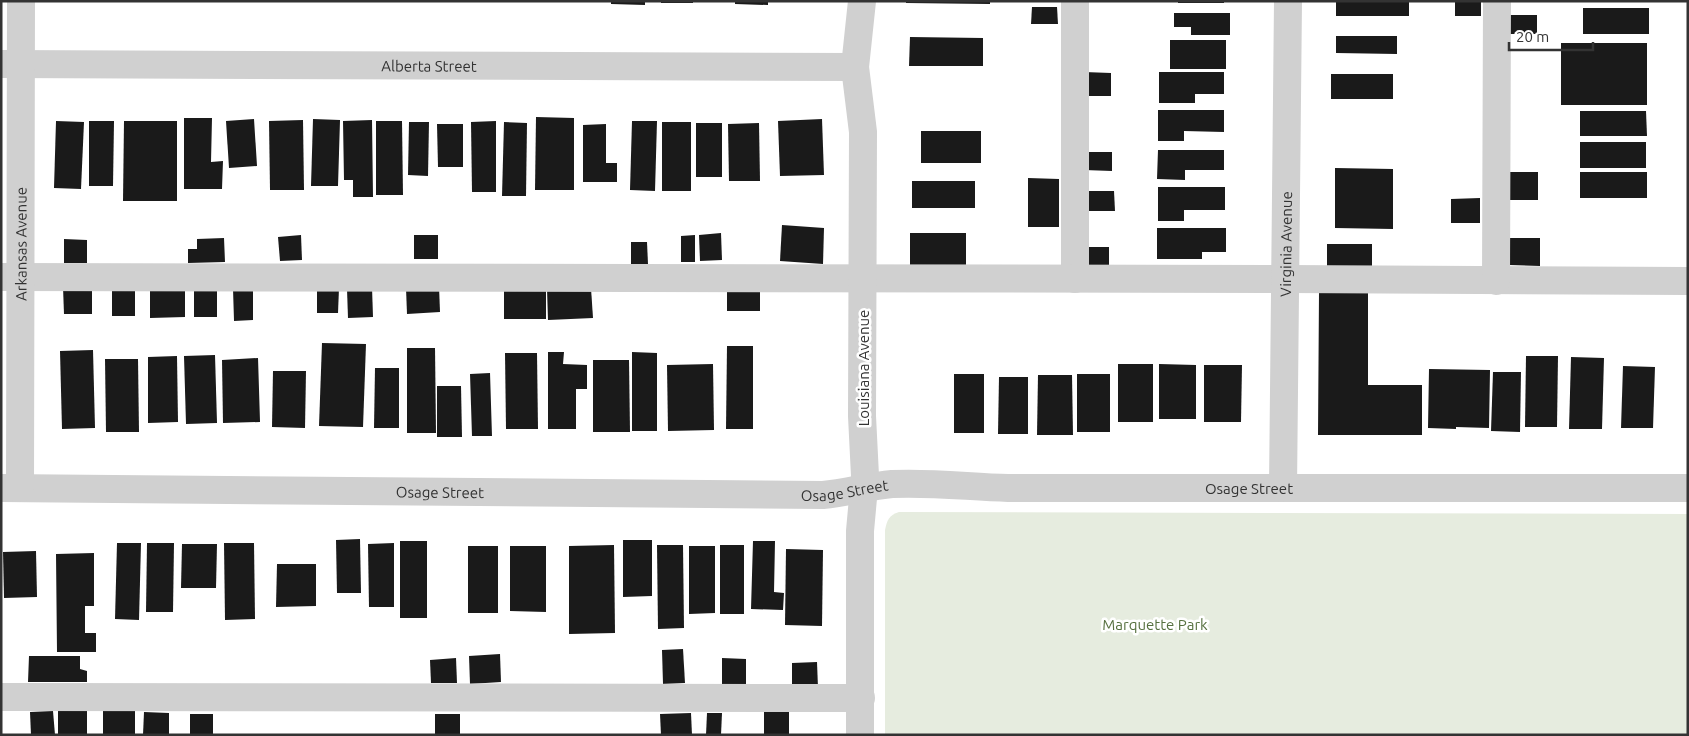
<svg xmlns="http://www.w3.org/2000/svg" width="1689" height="736" font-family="Ubuntu,sans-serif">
  <rect width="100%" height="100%" fill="#fff"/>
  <path fill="#e6ecdf" d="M899,512l789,2v221h-803v-205c2,-10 4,-15 14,-18z"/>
  <g fill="#1a1a1a">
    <path d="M611,1h34v4l-34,-1z"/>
    <rect x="661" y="1" width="32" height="2"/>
    <path d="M735,1h33v4l-33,-1z"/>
    <path d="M906,1h84v3l-84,-1z"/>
    <rect x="1178" y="1" width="46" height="2"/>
    <rect x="1336" y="1" width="73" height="15"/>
    <rect x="1455" y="1" width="26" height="15"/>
    <path d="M1032,7h25l1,17h-27z"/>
    <rect x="1583" y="8" width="66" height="26"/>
    <path d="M1174,13h56v22h-39v-8h-17z"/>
    <rect x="1506" y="15" width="31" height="19"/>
    <path d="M1336,36h61v18l-61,-1z"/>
    <path d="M910,37l73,1v28h-74z"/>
    <rect x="1170" y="40" width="56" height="29"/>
    <rect x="1561" y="43" width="86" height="62"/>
    <path d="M1084,72l27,1v23h-28z"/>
    <path d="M1159,72h65v22h-29v9h-36z"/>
    <rect x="1331" y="74" width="62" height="25"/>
    <path d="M1158,110h66v22l-40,-1v10h-26z"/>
    <path d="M1580,111h66l1,25h-67z"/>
    <path d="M536,117l38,1v72h-39z"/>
    <path d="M184,118h28l-1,44 12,-1 -1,28h-38z"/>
    <path d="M254,119l3,47 -28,2 -3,-47z"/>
    <path d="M313,119l27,1 -2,66h-27z"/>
    <path d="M822,119l2,56 -44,1 -2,-55z"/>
    <path d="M303,120l1,70h-34l-1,-69z"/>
    <path d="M372,120l1,77h-20v-17h-9l-1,-59z"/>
    <path d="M56,121l28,1 -3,67 -27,-1z"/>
    <path d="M89,121h25l-1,65h-24z"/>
    <path d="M124,121h53v80h-54z"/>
    <path d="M376,121h26l1,74h-27z"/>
    <path d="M496,121v71h-24l-1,-70z"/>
    <path d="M632,121h25l-2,70 -25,-1z"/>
    <path d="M409,122h20l-1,54 -20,-1z"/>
    <path d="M504,122l23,1 -1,73h-24z"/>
    <rect x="662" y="122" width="29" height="69"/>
    <rect x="696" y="123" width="26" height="54"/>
    <path d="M759,123l1,58h-31l-1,-57z"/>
    <path d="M437,124h26v43h-25z"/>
    <path d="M606,124v39h11v19h-34v-57z"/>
    <rect x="921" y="131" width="60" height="32"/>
    <rect x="1580" y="142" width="66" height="26"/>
    <path d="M1158,150h66v20h-39v10l-28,-1z"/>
    <path d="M1084,152h28v19l-28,-1z"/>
    <path d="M1335,168l58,1v60l-58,-1z"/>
    <rect x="1505" y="172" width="33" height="28"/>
    <rect x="1580" y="172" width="67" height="26"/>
    <path d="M1028,178l31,1v48h-31z"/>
    <rect x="912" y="181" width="63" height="27"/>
    <path d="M1158,187h67v23h-41v11h-26z"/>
    <path d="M1084,191h30l1,20h-31z"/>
    <path d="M1480,198v25h-29v-24z"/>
    <path d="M782,225l42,3 -1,36 -43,-3z"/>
    <path d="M1157,228h69v24h-24v7h-45z"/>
    <path d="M721,233l1,27 -22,1 -1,-26z"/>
    <path d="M910,233h56v33l-56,-1z"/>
    <path d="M301,235l1,25 -22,1 -2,-24z"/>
    <rect x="414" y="235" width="24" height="24"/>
    <path d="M695,235v27h-14v-26z"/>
    <path d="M224,238l1,24 -37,1v-14h9v-10z"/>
    <path d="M1509,238h31v28l-31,-1z"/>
    <path d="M64,239l23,1v23h-23z"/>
    <path d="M631,242h16l1,22h-17z"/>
    <rect x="1327" y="244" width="45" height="25"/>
    <path d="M1082,247h27v19l-27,-1z"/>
    <path d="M92,286v28h-28l-1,-27z"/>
    <path d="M439,286l1,26 -33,2 -1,-26z"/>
    <path d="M372,287l1,30 -25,1 -1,-29z"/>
    <path d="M253,288v32l-19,1 -1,-32z"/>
    <path d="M317,288h22l-1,25h-21z"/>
    <path d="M546,288v31h-42v-30z"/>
    <path d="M591,288l2,30 -45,2 -1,-31z"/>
    <rect x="194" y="289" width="23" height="28"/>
    <rect x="112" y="290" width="23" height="26"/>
    <path d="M150,290h35v27l-35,1z"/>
    <rect x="727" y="290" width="33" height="21"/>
    <path d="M1319,292h49v93h54v50h-104z"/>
    <path d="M322,343l44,1 -3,83 -44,-1z"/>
    <path d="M727,346h26v83h-27z"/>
    <path d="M407,348h28l1,85h-29z"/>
    <path d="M93,350l2,78 -33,1 -2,-78z"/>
    <path d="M548,352h16l-1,12 24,1v24h-11v40h-28z"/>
    <path d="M632,352l25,1v78h-25z"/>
    <path d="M505,353h32l1,76h-32z"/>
    <path d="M215,355l2,68 -31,1 -2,-68z"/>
    <path d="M177,356l1,66 -30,1v-66z"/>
    <path d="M1526,356h32l-1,71h-32z"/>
    <path d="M1571,357l33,1 -2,71h-33z"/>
    <path d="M258,358l2,64 -37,1 -1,-63z"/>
    <path d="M105,359h33l1,73h-33z"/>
    <path d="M593,360h36l1,72h-37z"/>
    <path d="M713,364l1,66 -46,1 -1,-66z"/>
    <rect x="1118" y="364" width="35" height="58"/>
    <path d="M1159,364l37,1v54h-37z"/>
    <path d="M1204,365h38l-1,57h-37z"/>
    <path d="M1623,366l32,1 -2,61h-32z"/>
    <path d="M375,368h24v60h-25z"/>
    <path d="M1429,369l61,1 -1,58 -33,-1v2l-28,-1z"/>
    <path d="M273,371h33l-1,57 -33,-1z"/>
    <path d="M1493,372h28l-1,60 -29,-1z"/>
    <path d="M490,373l2,63h-20l-2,-62z"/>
    <rect x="954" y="374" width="30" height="59"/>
    <rect x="1077" y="374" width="33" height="58"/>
    <path d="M1038,375h34l1,60h-36z"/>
    <path d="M999,377h29v57h-30z"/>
    <path d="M437,386h24l1,51h-25z"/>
    <path d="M360,539l1,54h-24l-1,-53z"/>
    <path d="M623,540h29v56l-29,1z"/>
    <rect x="400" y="541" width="27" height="77"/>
    <path d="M753,541h22l-1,51 10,1 -1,17 -32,-1z"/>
    <path d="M117,543h24l-2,77 -24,-1z"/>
    <path d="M147,543h27l-1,69h-27z"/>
    <path d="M224,543h30l1,76 -30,1z"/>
    <path d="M394,543v64h-25l-1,-63z"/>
    <path d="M182,544h35l-1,44h-35z"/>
    <path d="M614,545l1,88 -46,1v-88z"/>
    <path d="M657,545h26l1,83 -26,1z"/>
    <rect x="720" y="545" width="24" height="69"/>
    <rect x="468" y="546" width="30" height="67"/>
    <path d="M510,546h36v66l-36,-1z"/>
    <path d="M689,546h26v67l-26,1z"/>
    <path d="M786,549l37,1 -1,76 -37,-1z"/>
    <path d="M36,551l1,46 -33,1 -1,-46z"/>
    <path d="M94,553v53h-9v27h11v19h-39l-1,-98z"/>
    <path d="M277,564h39v42l-40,1z"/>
    <path d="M683,649l2,34 -22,1 -1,-34z"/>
    <path d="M500,654l1,28 -31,2 -1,-28z"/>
    <path d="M29,656h51v13l7,2v11h-59z"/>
    <path d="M456,658l1,25h-26l-1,-23z"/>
    <path d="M722,658l24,1v29h-24z"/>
    <path d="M817,662l1,26h-26v-25z"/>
    <path d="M103,710l32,1v24l-32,-1z"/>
    <path d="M53,711l2,24h-24l-1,-23z"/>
    <rect x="58" y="711" width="29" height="24"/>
    <rect x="764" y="711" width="25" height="24"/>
    <path d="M144,712l25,1v22h-26z"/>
    <path d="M691,713l1,22h-31l-1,-21z"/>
    <path d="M707,713h15l-1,22h-15z"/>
    <rect x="190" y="714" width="23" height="21"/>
    <rect x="435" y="714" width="25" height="21"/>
  </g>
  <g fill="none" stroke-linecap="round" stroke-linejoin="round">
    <g stroke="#d0d0d0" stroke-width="28">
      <path d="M1075,1v278"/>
      <path id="s1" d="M1,64l854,3"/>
      <path d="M1,277l1285,2 402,2"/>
      <path d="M1496,281l1,-280"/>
      <path id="s2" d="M1,488l822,7c23,-2 46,-9 69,-11 39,-2 78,3 116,4h680"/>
      <path id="s3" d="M20,488l1,-487"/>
      <path id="s4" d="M1283,488l5,-487"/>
      <path d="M1,697l860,1"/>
      <path d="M860,735v-204l5,-55 -3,-60 1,-284 -8,-65 7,-66"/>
    </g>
  </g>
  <g text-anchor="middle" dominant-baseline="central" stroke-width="5" stroke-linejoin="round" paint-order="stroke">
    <g font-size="15" fill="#333" stroke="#fff">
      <text stroke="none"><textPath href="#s1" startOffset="428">Alberta Street</textPath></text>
      <text stroke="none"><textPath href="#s3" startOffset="244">Arkansas Avenue</textPath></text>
      <text stroke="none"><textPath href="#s4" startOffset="244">Virginia Avenue</textPath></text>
      <text transform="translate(863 368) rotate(-90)">Louisiana Avenue</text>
      <text stroke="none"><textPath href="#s2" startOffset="1249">Osage Street</textPath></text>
      <text stroke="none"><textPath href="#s2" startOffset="844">Osage Street</textPath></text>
      <text stroke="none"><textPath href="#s2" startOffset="439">Osage Street</textPath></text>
    </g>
    <g font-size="15" fill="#56703f" stroke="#fff">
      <text x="1155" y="624">Marquette Park</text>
    </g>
  </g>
  <rect width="1689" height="736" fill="none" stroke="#333333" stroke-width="5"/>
  <path d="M1509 42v8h84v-8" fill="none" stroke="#333333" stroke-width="2.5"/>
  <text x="1516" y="42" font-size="15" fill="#333333" stroke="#ffffff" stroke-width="4" paint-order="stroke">20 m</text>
</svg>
